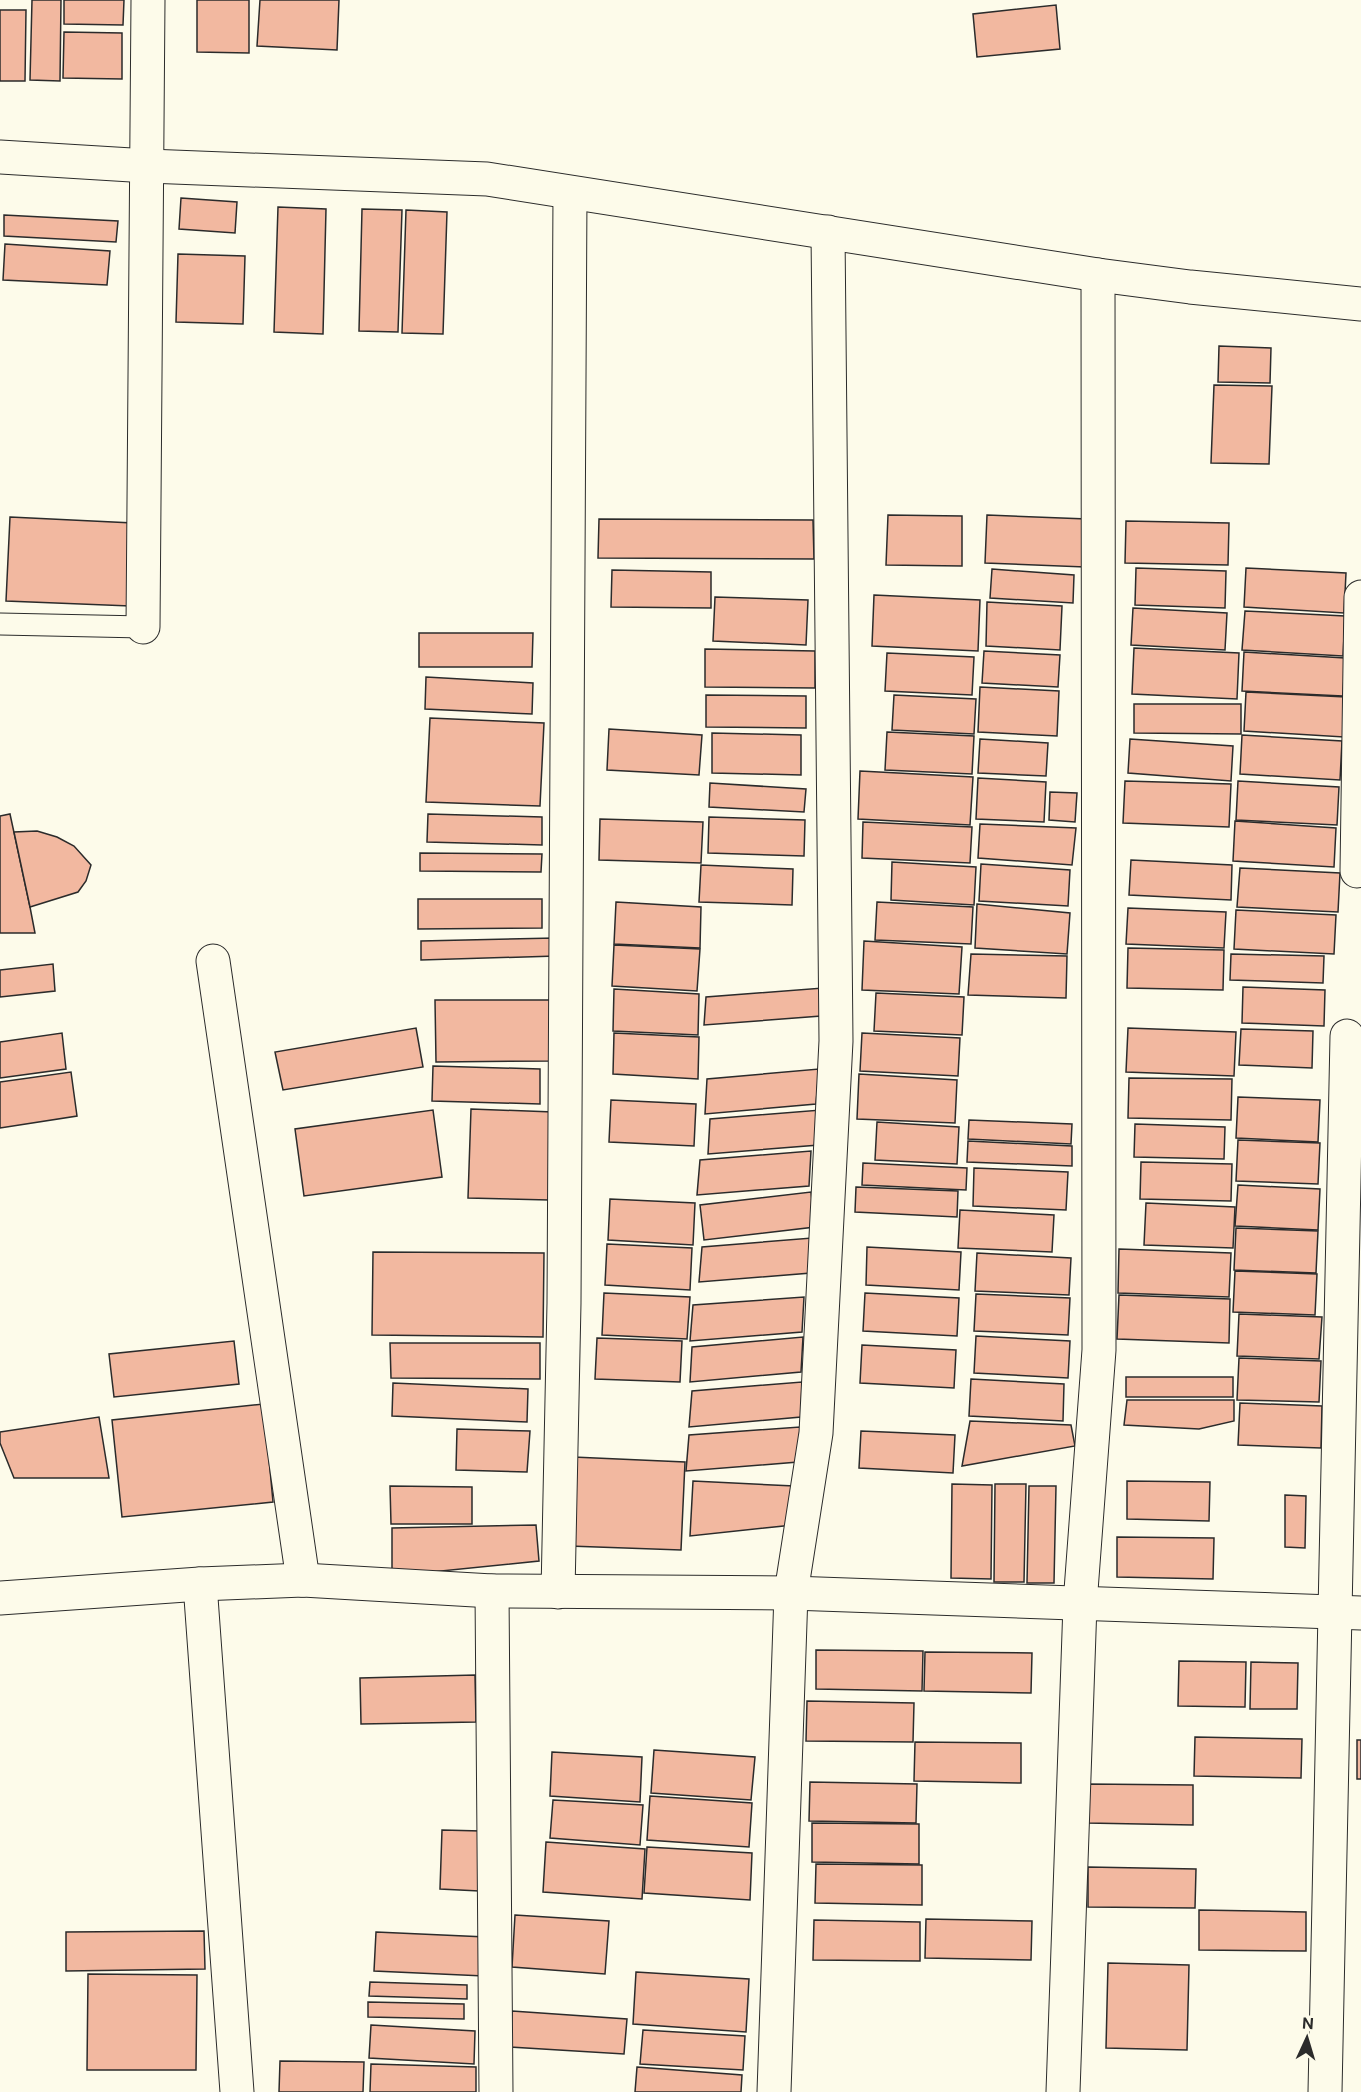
<svg xmlns="http://www.w3.org/2000/svg" width="1361" height="2092" font-family="'DM Sans',sans-serif">
  <rect width="100%" height="100%" fill="#fdfbea"/>
  <g fill="#f2b8a0" stroke="#2b2b2b" stroke-width="1.5">
    <path d="M32,0h29l-1,81 -30,-1z"/>
    <path d="M64,0h60l-1,25 -59,-1z"/>
    <path d="M197,0h52v53l-52,-1z"/>
    <path d="M260,0h79l-2,50 -80,-4z"/>
    <path d="M1056,5l4,44 -83,8 -4,-43z"/>
    <path d="M0,10h26l-1,71h-25z"/>
    <path d="M64,32l58,1v46l-59,-1z"/>
    <path d="M181,198l56,4 -2,31 -56,-4z"/>
    <path d="M278,207l48,2 -3,125 -49,-2z"/>
    <path d="M362,209l40,1 -4,122 -39,-1z"/>
    <path d="M406,210l41,2 -4,122 -41,-1z"/>
    <path d="M4,215l114,6 -2,21 -112,-6z"/>
    <path d="M5,244l105,7 -3,34 -104,-5z"/>
    <path d="M178,254l67,2 -2,68 -67,-2z"/>
    <path d="M1219,346l52,2 -1,35 -52,-1z"/>
    <path d="M1214,385l58,1 -3,78 -58,-1z"/>
    <path d="M888,515l74,1v50l-76,-1z"/>
    <path d="M987,515l100,4 -2,48 -100,-4z"/>
    <path d="M10,517l123,6 -3,83 -124,-5z"/>
    <path d="M599,519l214,1 1,39 -216,-1z"/>
    <path d="M1126,521l103,2 -1,42 -103,-2z"/>
    <path d="M1136,568l90,3 -1,37 -90,-3z"/>
    <path d="M1246,568l100,5 -2,40 -100,-6z"/>
    <path d="M992,569l82,6 -1,28 -83,-5z"/>
    <path d="M612,570l99,2v36l-100,-1z"/>
    <path d="M874,595l106,5 -2,51 -106,-5z"/>
    <path d="M715,597l93,3 -2,45 -93,-4z"/>
    <path d="M987,602l75,4 -2,44 -74,-4z"/>
    <path d="M1133,608l94,5 -2,37 -94,-5z"/>
    <path d="M1245,611l100,5 -2,40 -101,-6z"/>
    <path d="M419,633h114l-1,34h-113z"/>
    <path d="M1134,648l105,5 -2,46 -105,-5z"/>
    <path d="M705,649l110,2v37l-110,-1z"/>
    <path d="M984,651l76,4 -2,32 -76,-4z"/>
    <path d="M1244,652l101,6 -2,38 -101,-5z"/>
    <path d="M887,653l87,4 -2,38 -87,-4z"/>
    <path d="M426,677l107,6 -1,31 -107,-5z"/>
    <path d="M980,687l79,4 -2,45 -79,-4z"/>
    <path d="M1246,692l100,5 -2,40 -100,-6z"/>
    <path d="M706,695l100,1v32l-100,-1z"/>
    <path d="M894,695l82,4 -2,35 -82,-4z"/>
    <path d="M1134,704h107v30l-107,-1z"/>
    <path d="M430,718l114,5 -4,83 -114,-4z"/>
    <path d="M609,729l93,6 -3,40 -92,-5z"/>
    <path d="M887,732l87,4 -2,38 -87,-4z"/>
    <path d="M712,733l89,2v40l-89,-2z"/>
    <path d="M1242,735l100,6 -2,39 -100,-6z"/>
    <path d="M980,739l68,4 -2,33 -68,-3z"/>
    <path d="M1130,739l103,7 -2,35 -103,-8z"/>
    <path d="M860,771l113,6 -3,48 -112,-6z"/>
    <path d="M978,778l68,4 -2,40 -68,-3z"/>
    <path d="M1125,781l106,3 -2,43 -106,-4z"/>
    <path d="M1238,781l101,6 -2,38 -101,-5z"/>
    <path d="M710,783l96,6 -2,23 -95,-5z"/>
    <path d="M1050,792l27,1 -2,29 -26,-2z"/>
    <path d="M10,814l20,93 5,26h-35v-117z"/>
    <path d="M428,814l114,3v28l-115,-3z"/>
    <path d="M709,817l96,3 -1,36 -96,-3z"/>
    <path d="M600,819l103,3 -2,41 -102,-3z"/>
    <path d="M1235,821l101,7 -2,39 -101,-6z"/>
    <path d="M863,822l109,5 -2,36 -108,-5z"/>
    <path d="M980,824l96,4 -4,37 -94,-7z"/>
    <path d="M37,831l20,6 17,9 17,19 -5,16 -8,11 -48,15 -16,-75z"/>
    <path d="M420,853l122,1 -1,18 -121,-1z"/>
    <path d="M1131,860l101,5 -1,35 -102,-5z"/>
    <path d="M892,862l84,5 -2,38 -83,-5z"/>
    <path d="M981,864l89,6 -2,36 -89,-5z"/>
    <path d="M701,865l92,4 -1,36 -93,-3z"/>
    <path d="M1240,868l100,5 -2,39 -101,-5z"/>
    <path d="M418,899h124v29l-124,1z"/>
    <path d="M616,902l85,5 -1,41 -86,-4z"/>
    <path d="M877,902l96,5 -2,37 -96,-4z"/>
    <path d="M977,904l93,9 -3,41 -92,-6z"/>
    <path d="M1128,908l98,4 -2,36 -98,-4z"/>
    <path d="M1236,910l100,5 -2,39 -100,-5z"/>
    <path d="M555,938l1,18 -135,4v-19z"/>
    <path d="M864,941l98,6 -3,47 -97,-4z"/>
    <path d="M614,945l86,4 -3,42 -85,-5z"/>
    <path d="M1128,948l96,2 -1,40 -96,-2z"/>
    <path d="M971,954l96,2 -1,42 -98,-3z"/>
    <path d="M1231,954l93,2 -1,27 -93,-3z"/>
    <path d="M53,964l2,27 -55,6v-27z"/>
    <path d="M1243,987l82,3 -1,36 -82,-3z"/>
    <path d="M823,988l-2,28 -117,9 2,-28z"/>
    <path d="M614,989l85,5 -1,41 -85,-4z"/>
    <path d="M876,993l88,4 -2,38 -88,-4z"/>
    <path d="M435,1000h115v61l-114,1z"/>
    <path d="M416,1028l7,39 -140,23 -8,-38z"/>
    <path d="M1128,1028l108,4 -2,44 -108,-4z"/>
    <path d="M1241,1029l72,2 -1,37 -73,-3z"/>
    <path d="M62,1033l4,36 -66,9v-36z"/>
    <path d="M614,1033l85,4 -1,42 -85,-5z"/>
    <path d="M862,1033l98,5 -2,38 -98,-5z"/>
    <path d="M433,1066l107,3v35l-108,-3z"/>
    <path d="M819,1069l-3,35 -111,10 2,-35z"/>
    <path d="M71,1072l6,44 -77,12v-46z"/>
    <path d="M859,1074l98,6 -2,43 -98,-4z"/>
    <path d="M1129,1078l103,1 -1,41 -103,-2z"/>
    <path d="M1238,1097l82,3 -2,42 -82,-4z"/>
    <path d="M611,1100l85,4 -2,42 -85,-4z"/>
    <path d="M471,1109l82,3 -4,88 -81,-2z"/>
    <path d="M433,1110l9,67 -138,19 -9,-67z"/>
    <path d="M821,1110l-2,35 -111,9 2,-35z"/>
    <path d="M969,1120l103,4 -1,20 -103,-5z"/>
    <path d="M877,1122l82,5 -2,37 -82,-4z"/>
    <path d="M1135,1124l90,3 -1,32 -90,-2z"/>
    <path d="M1238,1140l82,3 -2,41 -82,-3z"/>
    <path d="M968,1141l104,5v20l-105,-4z"/>
    <path d="M811,1151l-2,35 -112,9 3,-35z"/>
    <path d="M1141,1162l91,2 -1,37 -91,-2z"/>
    <path d="M863,1163l104,5 -1,22 -104,-5z"/>
    <path d="M974,1168l94,4 -2,38 -93,-4z"/>
    <path d="M1238,1185l82,4 -2,41 -83,-4z"/>
    <path d="M856,1187l102,4 -1,26 -102,-5z"/>
    <path d="M811,1192l4,35 -111,13 -4,-35z"/>
    <path d="M610,1199l85,4 -2,42 -85,-5z"/>
    <path d="M1146,1203l89,4 -2,41 -89,-3z"/>
    <path d="M960,1210l94,5 -2,37 -94,-4z"/>
    <path d="M1236,1228l82,3 -2,42 -82,-3z"/>
    <path d="M812,1238l-1,35 -112,9 3,-35z"/>
    <path d="M607,1244l85,4 -2,42 -85,-5z"/>
    <path d="M867,1247l94,5 -2,38 -93,-5z"/>
    <path d="M1119,1249l112,4 -2,44 -111,-4z"/>
    <path d="M373,1252l171,1 -1,84 -171,-2z"/>
    <path d="M977,1253l94,5 -2,37 -94,-4z"/>
    <path d="M1235,1271l82,3 -2,41 -82,-3z"/>
    <path d="M604,1293l86,4 -3,42 -85,-4z"/>
    <path d="M865,1293l94,5 -2,38 -94,-5z"/>
    <path d="M976,1294l94,4 -2,37 -94,-4z"/>
    <path d="M1119,1295l111,4 -1,44 -112,-4z"/>
    <path d="M804,1297l-2,35 -112,9 3,-36z"/>
    <path d="M1239,1314l83,3 -3,42 -82,-3z"/>
    <path d="M976,1336l94,5 -2,37 -94,-5z"/>
    <path d="M803,1337l-2,35 -111,10 2,-35z"/>
    <path d="M597,1338l85,3 -2,41 -85,-3z"/>
    <path d="M234,1341l5,43 -125,13 -5,-43z"/>
    <path d="M390,1343h150v36l-149,-1z"/>
    <path d="M862,1345l94,5 -2,38 -94,-5z"/>
    <path d="M1239,1358l82,3 -2,41 -82,-2z"/>
    <rect x="1126" y="1377" width="107" height="20"/>
    <path d="M971,1379l93,5 -1,37 -94,-5z"/>
    <path d="M802,1382l-1,35 -112,10 3,-36z"/>
    <path d="M393,1383l135,6 -1,33 -135,-6z"/>
    <path d="M1127,1400h107v21l-35,8 -75,-4z"/>
    <path d="M1240,1403l82,3 -1,42 -83,-3z"/>
    <path d="M264,1404l9,98 -151,15 -10,-97z"/>
    <path d="M99,1417l10,61h-95l-14,-35v-11z"/>
    <path d="M970,1421l101,4 4,21 -113,20z"/>
    <path d="M800,1427l-2,35 -112,9 3,-36z"/>
    <path d="M457,1429l73,2 -3,41 -71,-2z"/>
    <path d="M861,1431l94,4 -2,38 -94,-5z"/>
    <path d="M573,1457l112,5 -4,88 -112,-4z"/>
    <path d="M693,1481l101,5 -1,39 -103,11z"/>
    <path d="M1127,1481l83,1 -1,39 -82,-2z"/>
    <path d="M952,1484l40,1 -1,94 -40,-1z"/>
    <path d="M995,1484h31l-2,98h-30z"/>
    <path d="M390,1486l82,1v37h-81z"/>
    <path d="M1029,1486h27l-2,97h-27z"/>
    <path d="M1285,1495l21,1 -1,52 -20,-1z"/>
    <path d="M536,1525l3,36 -147,15v-48z"/>
    <path d="M1117,1537l97,1 -1,41 -96,-2z"/>
    <path d="M816,1650l107,1 -1,40 -106,-2z"/>
    <path d="M925,1652l107,1 -1,40 -107,-2z"/>
    <path d="M1179,1661l67,1 -1,45 -67,-1z"/>
    <path d="M1251,1662l47,1 -1,46h-47z"/>
    <path d="M475,1675l1,47 -115,2 -1,-46z"/>
    <path d="M807,1701l107,2 -1,39 -107,-1z"/>
    <path d="M1195,1737l107,2 -1,39 -107,-2z"/>
    <rect x="1357" y="1740" width="4" height="39"/>
    <path d="M915,1742l106,1v40l-107,-2z"/>
    <path d="M654,1750l101,7 -4,43 -100,-7z"/>
    <path d="M552,1752l90,5 -2,45 -90,-6z"/>
    <path d="M810,1782l107,2 -1,39 -107,-2z"/>
    <path d="M1087,1784l106,1v40l-106,-2z"/>
    <path d="M650,1796l102,7 -3,44 -102,-7z"/>
    <path d="M553,1800l90,5 -3,40 -90,-7z"/>
    <path d="M812,1823l107,1v40l-107,-2z"/>
    <path d="M442,1830l39,1 -2,60 -39,-2z"/>
    <path d="M546,1842l99,7 -3,50 -99,-7z"/>
    <path d="M647,1847l105,6 -2,47 -106,-7z"/>
    <path d="M816,1864l106,1v40l-107,-2z"/>
    <path d="M1088,1867l108,2 -1,39 -107,-1z"/>
    <path d="M1199,1910l107,2v39l-107,-1z"/>
    <path d="M515,1915l94,6 -4,53 -93,-7z"/>
    <path d="M926,1919l106,2 -1,39 -106,-2z"/>
    <path d="M814,1920l106,2v39l-107,-1z"/>
    <path d="M204,1931l1,38 -139,2v-39z"/>
    <path d="M376,1932l110,5 -2,39 -110,-5z"/>
    <path d="M1108,1963l81,2 -2,85 -81,-2z"/>
    <path d="M636,1972l113,7 -3,53 -113,-8z"/>
    <path d="M88,1974l109,1 -1,95h-109z"/>
    <path d="M370,1982l97,3v14l-98,-3z"/>
    <path d="M368,2002l96,2v15l-96,-2z"/>
    <path d="M512,2011l115,8 -3,35 -114,-7z"/>
    <path d="M371,2025l104,6 -1,33 -105,-6z"/>
    <path d="M643,2030l102,6 -2,34 -103,-6z"/>
    <path d="M280,2061l84,1 -1,30h-84z"/>
    <path d="M371,2064l105,3v25h-106z"/>
    <path d="M637,2067l105,8 -1,17h-106z"/>
  </g>
  <g fill="none" stroke-linecap="round" stroke-linejoin="round">
    <g stroke="#2b2b2b" stroke-width="23">
      <path id="lane" d="M0,624l143,3"/>
    </g>
    <g stroke="#2b2b2b" stroke-width="35">
      <g id="street">
        <path d="M0,157l148,9 339,13 611,96 92,12 171,17"/>
        <path d="M143,627l5,-627"/>
        <path d="M1357,871l4,-274"/>
        <path d="M213,961l90,619"/>
        <path d="M200,1584l37,508"/>
        <path d="M492,1591l4,501"/>
        <path d="M558,1592l6,-289 6,-1109"/>
        <path d="M0,1598l200,-14 103,-4 189,11 299,2 570,20"/>
        <path d="M774,2092l17,-499 25,-160 20,-392 -8,-809"/>
        <path d="M1063,2092l17,-488 19,-254 -1,-1075"/>
        <path d="M1325,2092l22,-1056"/>
      </g>
    </g>
    <use href="#lane" stroke="#fdfbea" stroke-width="21"/>
    <use href="#street" stroke="#fdfbea" stroke-width="33"/>
  </g>
  <g transform="translate(1307 2038) rotate(4)" stroke="#fdfbea" stroke-width="4.5" paint-order="stroke">
  <path d="M0-4.5L10 22L0 15L-10 22Z" fill="#2b2b2b"/>
  <text y="-9" font-size="16" font-weight="bold" text-anchor="middle" fill="#2b2b2b">N</text>
  </g>
</svg>
